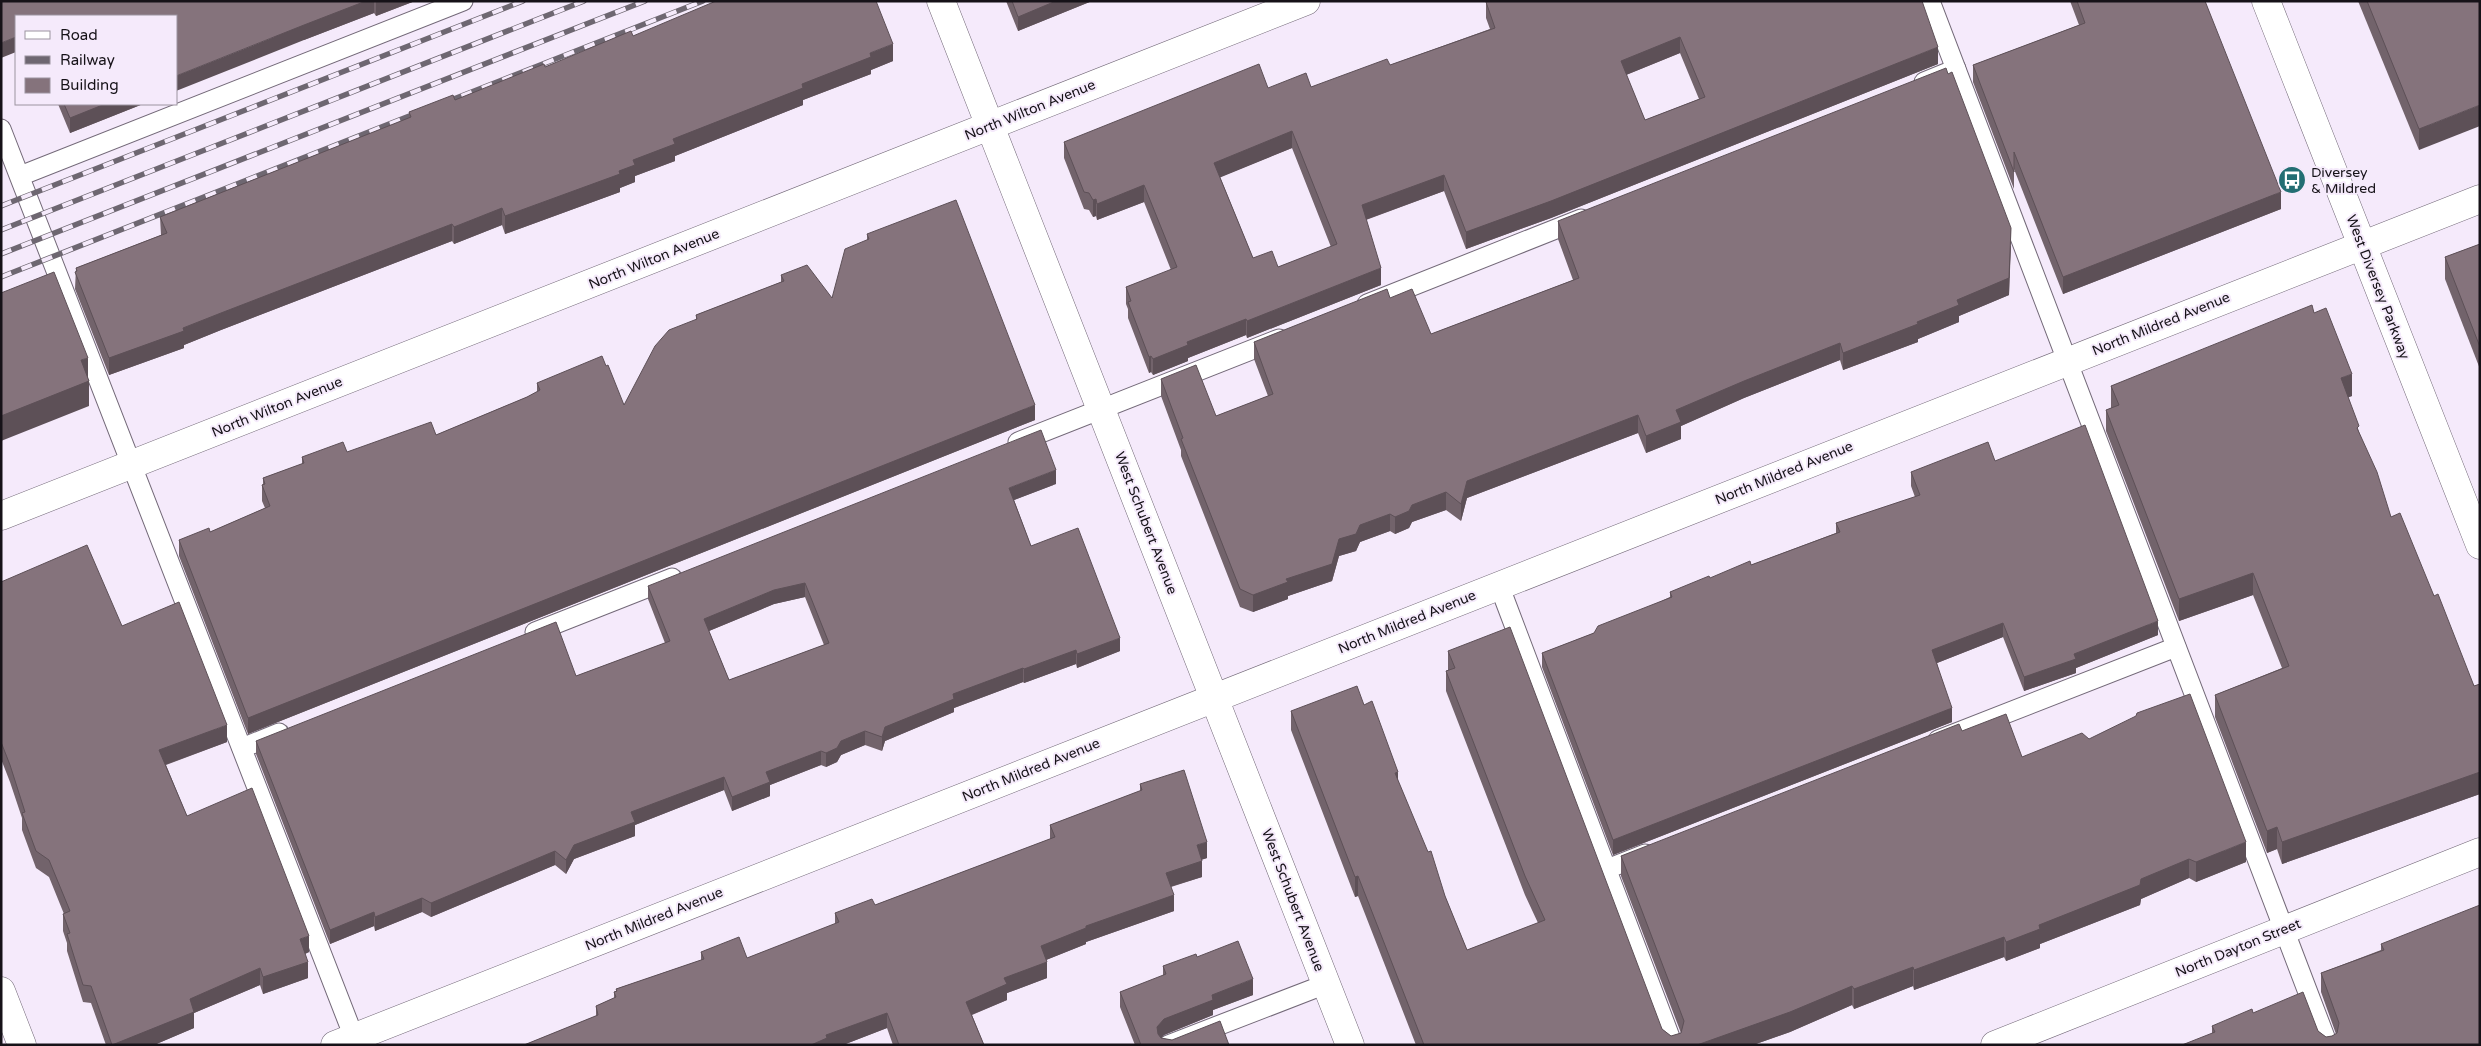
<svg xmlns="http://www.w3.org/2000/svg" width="2481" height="1046" font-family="'Varela Round',sans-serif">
  <rect width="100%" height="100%" fill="#f5eafb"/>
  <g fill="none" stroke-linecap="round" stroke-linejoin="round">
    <g stroke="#736978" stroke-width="21">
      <g id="lane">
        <path d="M1930,1l398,1044"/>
        <path d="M1924,82l32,-13"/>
        <path d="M1,129l356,916"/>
        <path d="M20,176l443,-175"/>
        <path d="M1367,304l214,-85"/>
        <path d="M1018,442l261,-103"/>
        <path d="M1499,585l174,460"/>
        <path d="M535,632l137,-54"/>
        <path d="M1938,740l238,-93"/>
        <path d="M242,748l37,-15"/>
        <path d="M1607,869l38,-15"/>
        <path d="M1168,1045l158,-61"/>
      </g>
    </g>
    <g stroke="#736978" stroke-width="29">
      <g id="street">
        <path d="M941,1l409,1044"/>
        <path d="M1,516l1305,-515"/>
        <path d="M1,991l21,54"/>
        <path d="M335,1045l2145,-846"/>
        <path d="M1995,1045l485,-193"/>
      </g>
    </g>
    <g stroke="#736978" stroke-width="29">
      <path id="secondary" d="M2266,1l214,544"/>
    </g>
    <use href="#lane" stroke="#fff" stroke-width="19"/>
    <use href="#street" stroke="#fff" stroke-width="28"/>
    <use href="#secondary" stroke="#fff" stroke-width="28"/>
    <g stroke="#6e6771" stroke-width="5.5">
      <g id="rail">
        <path d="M441,104l262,-103"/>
        <path d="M1,206l522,-205"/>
        <path d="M1,230l583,-229"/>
        <path d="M1,254l644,-253"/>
        <path d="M1,277l421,-166"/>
      </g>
    </g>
    <use href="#rail" stroke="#f5eafb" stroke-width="4" stroke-dasharray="11" stroke-linecap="butt"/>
  </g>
  <g fill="#72636b" fill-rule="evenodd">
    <path d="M1,1h414l-39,15 -2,-3 -70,27 -288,-24z"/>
    <path d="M1006,1h86l-74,30z"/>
    <path d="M2070,1h135l76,208 -218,85 -49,-125v20l-41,-107v-17l106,-40z"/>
    <path d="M2358,1h122l-61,149z"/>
    <path d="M1486,2l452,62 -387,154 -85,31 -22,-58 -78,29 15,65 -134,53 -1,-3 -58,23v3l-35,14 -2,-3 -2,1 -21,-55v-9l-2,-5v-17l45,-17 -27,-68 -47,18 -1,-4 -3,1 -4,-7 -5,-1 -20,-51v-16l204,-54 43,-1 79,-22 100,-36 -4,-11zM1680,53l19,46 -54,21 -19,-45zM1292,148l39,99 -53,20 -25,-9 -33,-81z"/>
    <path d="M633,36l260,25 -22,9v4l-68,26v5l-128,51v5l-40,15v6l-15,6v4l-115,42 -3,-9 -48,19 -2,-3 -231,89 -37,15v3l-75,27 -34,-86 1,-21 85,-33 -1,-18 249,-99v-6l46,-12 90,-33z"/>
    <path d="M58,104h85l-73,29z"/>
    <path d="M1558,221l453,25 -2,49 -50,21v6l-41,17v3l-75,28 -3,-10 -96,38 -63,28v13l-35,14 -8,-20 -171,65 -6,23 -15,-11 -34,12 -3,6 -14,6 -5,-3 -30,11 -4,9 -17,5 -7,25 -44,15v3l-35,13 -13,-5 -59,-151v-6l-20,-54v-17l55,37 52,-20 -14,-37v-17l136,-44 41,36 142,-54 -15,-41z"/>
    <path d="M867,234l168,186 -787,314 -69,-178v-16l31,-8 55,-24 -3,-7v-16l1,-1v-6l39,-14v-7l45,-5 89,-17 91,-38 10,-5v-9l87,22 72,-85v-5l85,-33v-7l51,23 35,-58z"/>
    <path d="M2480,244v125l-35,-90v-22z"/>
    <path d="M2314,313l38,83 -4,1 11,35 32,85 43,79 40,90 6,-2v110l-198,70 -5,-15 -10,4 -52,-136v-22l67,-27 -29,-73 -74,26 -73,-190v-21l5,-2v-22z"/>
    <path d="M1995,461l163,174 -82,33v5l-52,18 -21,-54 -66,26 15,59 -339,133 -71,-188v-14l52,-20 76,-36v-5l81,-27 85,-32v-10l79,-26 -4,-11v-14z"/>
    <path d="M1056,484l-42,16 17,46 89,105 -43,17 -1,-4 -52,19 -1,-1 -69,26v4l-69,29 -3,10 -17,-6 -24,10 -4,7 -11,5 -5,-2 -51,20v11l-38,15 -8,-21 -89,35v11l-61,23 -8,15 -11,-9 -124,52 -9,-5 -47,19 -1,-5 -44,18 -74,-190v-13l320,-65 89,-33 -17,-44v-13zM805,597l19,48 -95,35 -20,-49 65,-27z"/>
    <path d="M1,582l121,44 105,116 -61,23 21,51 122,136 -4,2 3,24 -45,16 -3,-9 -66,28v15l-40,17h-48l-15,-42 -8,-1 -16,-51v-8l-4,-12v-17h1l-15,-37 -13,-9 -14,-38v-12l-12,-36 -9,-23z"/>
    <path d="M1448,651l214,378 9,7 10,-3 -60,-157v-20l341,-125 60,26 224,105 -50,20 -7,-4 -48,21 -1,6 -100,39v4l-34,13 -2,-4 -90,33 -1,-4 -59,23 -2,-4 -62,27 -37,13h-337l-58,-149 -3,1 -64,-167v-19l73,-6 34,76 69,169 71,-27 -13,-28 -79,-204v-20l2,-1z"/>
    <path d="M1140,784l67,74 -6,2 1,17 -31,10 3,24 -88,31v2l-40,16 1,18 -40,15v7l-35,15 12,30h-91l-6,-17 -44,17h-319l72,-29v-10l18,-8v-6l2,-1v-2l85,-29v-8l46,6 88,-34v-11l40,-8 175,-66v-14l90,-34z"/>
    <path d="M2381,944l99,101 -268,-12v-7l41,-13 65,18 8,6 6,-1 4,-2 -15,-42v-19l60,-23z"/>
    <path d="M1197,957l56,38 -40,15v5l-49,20 -3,3 11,2 57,5h-94l-15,-38v-15l43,-16v-10z"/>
  </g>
  <g fill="#5d5057">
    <path d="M366,1h8v12l-70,27 -128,51v-15l128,-51z"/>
    <path d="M376,1h39l-39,15z"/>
    <path d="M1056,1h36l-74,30v-14z"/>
    <path d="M16,37v15l-15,6v-15z"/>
    <path d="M1680,37v16l-59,24v-16z"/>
    <path d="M893,44v17l-22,9v4l-68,26v5l-128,51v5l-40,15v6l-15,6v4l-115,42v-18l114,-45 14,-11 40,-21 129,-55 68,-31z"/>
    <path d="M1938,47v17l-387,154 -85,31v-17z"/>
    <path d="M105,104h38l-73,29v-15z"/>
    <path d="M2480,105v21l-61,24v-21z"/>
    <path d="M1292,131v17l-78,32v-17z"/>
    <path d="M1444,175v16l-82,30v-16z"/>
    <path d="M1144,185v17l-47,18v-16z"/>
    <path d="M2281,192v17l-218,85v-17z"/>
    <path d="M1096,199v17l-3,1v-17z"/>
    <path d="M502,208v17l-48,19v-17z"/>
    <path d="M452,224v17l-231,89 -37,15v3l-75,27v-17l112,-45z"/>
    <path d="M2011,228l-2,67 -50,21v6l-41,17v3l-75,28v-17l74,-31 40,-22z"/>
    <path d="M1381,268v17l-134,53v-17z"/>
    <path d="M1246,319v16l-58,23v3l-35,14v-16l34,-17z"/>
    <path d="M1840,343v17l-96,38 -63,28v13l-35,14v-17l30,-26 68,-29z"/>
    <path d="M1151,356v16l-2,1v-16z"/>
    <path d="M88,358v23h1v25l-88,35v-25l80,-56z"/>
    <path d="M2352,374v22l-11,4v-22z"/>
    <path d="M1035,405v15l-787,314v-16z"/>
    <path d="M1638,415v18l-171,65 -6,23v-17l6,-23z"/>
    <path d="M1056,470v14l-47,18v-14z"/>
    <path d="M1446,492v18l-34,12 -3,6 -14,6v-17l17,-12z"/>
    <path d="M1390,514v17l-30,11 -4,9 -17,5 -7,25 -44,15v3l-35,13v-17l33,-16 53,-40 21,-14z"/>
    <path d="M2253,573v22l-74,26v-22z"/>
    <path d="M805,583v14l-31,7 -70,29v-14l70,-29z"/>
    <path d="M2158,621v14l-82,33v5l-52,18v-14l50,-23z"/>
    <path d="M2003,623v14l-71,28v-15z"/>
    <path d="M1120,638v13l-43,17v-14z"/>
    <path d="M1076,650v14l-52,19v-14z"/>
    <path d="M1023,668v14l-69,26v4l-69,29 -3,10v-14l3,-10 68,-33z"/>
    <path d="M1952,708v14l-339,133v-15z"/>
    <path d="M227,725v17l-68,25v-17z"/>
    <path d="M865,731v14l-24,10 -4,7 -11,5v-14l15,-12z"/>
    <path d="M821,751v14l-51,20v11l-38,15v-14l34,-25z"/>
    <path d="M1398,772v20l-3,-19z"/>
    <path d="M2480,772v22l-198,70v-22z"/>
    <path d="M724,777v13l-89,35v11l-61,23 -8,15v-14l8,-15 57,-33z"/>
    <path d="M2277,827v22l-10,4v-22z"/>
    <path d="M1207,842v16l-10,3v-16z"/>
    <path d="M2246,842v20l-50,20v-20z"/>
    <path d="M555,851v14l-124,52v-14z"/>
    <path d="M2189,859v19l-48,21 -1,6 -100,39v4l-34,13v-19l33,-17 102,-46z"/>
    <path d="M1202,861v16l-36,11v-15z"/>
    <path d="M1358,876v20l-3,1v-20z"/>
    <path d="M1174,895v16l-88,31v2l-45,18v-16l45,-20z"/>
    <path d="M422,898v14l-47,19v-14z"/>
    <path d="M374,912v14l-44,18v-14z"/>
    <path d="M309,936v16l-9,4v-17z"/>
    <path d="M2004,937v20l-90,33v-20z"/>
    <path d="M308,962v16l-45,16v-17z"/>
    <path d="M1047,962v16l-40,15v7l-41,17v-15l38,-24z"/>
    <path d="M1913,967v19l-59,23v-20z"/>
    <path d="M260,968v17l-66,28v15l-40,17h-42l78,-46z"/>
    <path d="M1253,979v16l-40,15v5l-49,20 -7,8v-16l7,-8 48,-24z"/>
    <path d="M1852,986v19l-62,27 -37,13h-56z"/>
    <path d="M887,1013v15l-44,17h-32l15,-10z"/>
  </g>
  <g fill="#85737c" stroke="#5d5057" fill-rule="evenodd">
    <path d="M1,1h365l-62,24 -128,51v-60h-160v21l-15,6z"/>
    <path d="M716,1h160l17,43 -23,9 1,4 -69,27 1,4 -130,51 2,5 -42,16 2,5 -16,6 1,3 -115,42 -3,-8 -48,19 -2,-3 -231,89 -38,15 1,3 -75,27 -34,-86 2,-1 -1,-3 91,-35 -7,-16 251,-100 -2,-5 44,-17 2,5 89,-36 1,3 86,-36 2,5z"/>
    <path d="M1012,1h44l-38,16z"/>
    <path d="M1487,1h435l16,46 -387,154 -85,31 -22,-57 -82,30 19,63 -134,53 -1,-2 -59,23 1,3 -35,14 -2,-3 -2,1 -21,-55 3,-1 -5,-14 51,-20 -33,-82 -47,19 -1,-5 -3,1 -4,-7 -5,-1 -20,-50 195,-78 9,24 38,-15 5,14 76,-28 3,6 105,-37 -9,-26zM1680,37l25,60 -60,23 -24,-59zM1292,131l45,113 -59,23 -6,-16 -19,7 -39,-95z"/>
    <path d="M2077,1h128l76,191 -218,85 -49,-125v20l-41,-107 112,-42z"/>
    <path d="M2367,1h113v104l-61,24z"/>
    <path d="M1946,68l2,6 4,-2 59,156 -2,50 -52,22 2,5 -42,17 1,2 -75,29 -3,-10 -96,38 -68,29 5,12 -35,14 -8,-21 -171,66 -6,23 -15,-12 -34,13 -3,6 -14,6 -5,-3 -30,11 -4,9 -17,5 -7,25 -46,15 2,3 -35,13 -13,-6 -59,-150 2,-1 -22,-59 35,-14 20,51 57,-22 -19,-52 133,-53 3,9 22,-9 19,45 148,-56 -21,-57z"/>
    <path d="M64,104h41l-35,14z"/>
    <path d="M956,200l79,205 -787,313 -69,-178 30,-12 1,4 60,-26 -8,-21 3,-1 -2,-6 41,-15 -2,-6 41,-15 4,10 84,-30 5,13 91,-38 13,-7 -3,-7 65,-27 4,10 2,-1 16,40 31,-59 14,-16 28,-11 -1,-4 88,-34 -3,-6 26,-10 25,33 13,-49 24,-10 -2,-5z"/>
    <path d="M2480,244v103l-35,-90z"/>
    <path d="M54,272l34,86 -7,2 8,21 -88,35v-123z"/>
    <path d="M2312,305l2,8 12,-5 26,66 -11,4 18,48 -2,2 20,44 14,45 9,-4 34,83 4,-2 36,92 6,-2v88l-198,70 -5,-15 -10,4 -52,-136 74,-29 -36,-93 -74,26 -73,-189 13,-5 -8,-19z"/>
    <path d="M2085,425l73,196 -84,33 2,5 -52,18 -21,-54 -71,27 20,58 -339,132 -71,-187 52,-20 4,-7 74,-29 -2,-5 39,-16 1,2 40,-17 1,4 89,-33 -4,-9 84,-28 -9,-23 77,-30 7,19z"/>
    <path d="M1041,430l15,40 -47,18 22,58 47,-18 42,110 -43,16 -1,-4 -52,19 -1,-1 -70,26 1,5 -69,28 -3,10 -17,-6 -24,10 -4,7 -11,5 -5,-2 -55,21 4,10 -38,15 -8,-20 -93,35 4,10 -61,23 -8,15 -11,-9 -124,52 -9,-5 -47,19 -1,-5 -44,18 -74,-189 300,-119 20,54 94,-35 -22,-55zM805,583l24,60 -100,37 -25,-61 70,-29z"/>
    <path d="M87,545l35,81 57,-24 48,123 -68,25 28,66 65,-28 57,148 -9,3 8,23 -45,15 -3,-9 -70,31 4,13 -82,33 -21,-59 -8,-1 -16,-51 3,-1 -7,-19 7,-3 -21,-51 -13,-9 -14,-38 3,-1 -15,-47 -9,-23v-160z"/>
    <path d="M1510,627l152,402 9,7 10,-3 3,-12 -63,-165 338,-132 3,7 44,-17 16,43 60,-24 7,6 47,-23 1,-3 53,-19 56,148 -50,20 -7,-3 -48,20 -1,6 -101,40 1,4 -34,13 -2,-5 -90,33 -1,-3 -59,22 -2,-3 -62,26 -93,33h-273l-66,-169 -3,1 -64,-166 66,-25 7,19 8,-4 26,71 -3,1 33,79 3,-1 14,45 22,54 78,-30 -20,-44 -79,-205 9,-3 -7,-17z"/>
    <path d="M1184,770l23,72 -10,3 5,16 -36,12 8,22 -88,31v2l-45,18 6,16 -43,16 3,6 -41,18 18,43h-85l-12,-32 -61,22 1,3 -16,7h-287l74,-30 -2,-9 20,-9 -2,-5 3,-1 -1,-2 88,-30 -3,-7 38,-15 8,21 92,-36 -4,-9 37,-14 3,6 180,-68 -5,-12 92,-35 -2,-6z"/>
    <path d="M2480,905v140h-298l33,-13 -3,-6 40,-17 1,4 50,-21 15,39 8,6 6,-1 5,-3 2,-10 -18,-50 63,-23 -3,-6z"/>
    <path d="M1238,941l15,38 -41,16 1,5 -49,19 -7,8 1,7 3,4 11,2 48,-19 9,24h-88l-21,-53 46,-18 -3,-8 33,-12 1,3z"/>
  </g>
  <defs>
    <g id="bus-disc" transform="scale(1.4375)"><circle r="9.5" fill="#236e73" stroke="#f5eafb"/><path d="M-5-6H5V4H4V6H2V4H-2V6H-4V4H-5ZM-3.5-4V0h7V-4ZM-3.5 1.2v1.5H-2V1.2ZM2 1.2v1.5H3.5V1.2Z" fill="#fff"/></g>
  </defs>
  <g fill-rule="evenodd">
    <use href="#bus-disc" x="2292" y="180"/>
  </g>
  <g text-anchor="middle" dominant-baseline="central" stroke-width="4" stroke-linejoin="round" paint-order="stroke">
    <g font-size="14" fill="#161218" stroke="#f5eafb">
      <text transform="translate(1030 110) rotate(-22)">North Wilton Avenue</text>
      <text transform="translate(654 259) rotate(-22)">North Wilton Avenue</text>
      <text transform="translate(2378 287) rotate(69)">West Diversey Parkway</text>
      <text transform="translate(2161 324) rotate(-22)">North Mildred Avenue</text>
      <text transform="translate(277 407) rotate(-22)">North Wilton Avenue</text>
      <text transform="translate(1784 473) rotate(-22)">North Mildred Avenue</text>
      <text transform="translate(1146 523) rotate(69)">West Schubert Avenue</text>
      <text transform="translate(1407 622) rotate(-22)">North Mildred Avenue</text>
      <text transform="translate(1031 770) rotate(-22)">North Mildred Avenue</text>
      <text transform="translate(1293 900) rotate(69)">West Schubert Avenue</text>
      <text transform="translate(654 919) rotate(-22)">North Mildred Avenue</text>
      <text transform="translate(2238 948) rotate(-22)">North Dayton Street</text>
    </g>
    <g font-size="14" fill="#161218" stroke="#f5eafb" text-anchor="start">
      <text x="2311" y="172">Diversey<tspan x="2311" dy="16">&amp; Mildred</tspan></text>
    </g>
  </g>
  <rect width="2481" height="1046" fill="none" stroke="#161218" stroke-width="5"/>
  <rect x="15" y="15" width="162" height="90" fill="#f5eafb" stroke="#9c94a0"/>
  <rect x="25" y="31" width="25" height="8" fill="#ffffff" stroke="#9c94a0"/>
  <text x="60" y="40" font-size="15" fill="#161218">Road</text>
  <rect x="25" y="56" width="25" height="8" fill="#6e6771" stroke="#9c94a0"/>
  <text x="60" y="65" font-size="15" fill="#161218">Railway</text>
  <rect x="25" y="78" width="25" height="15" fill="#85737c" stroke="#9c94a0"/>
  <text x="60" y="90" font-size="15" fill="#161218">Building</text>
</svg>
